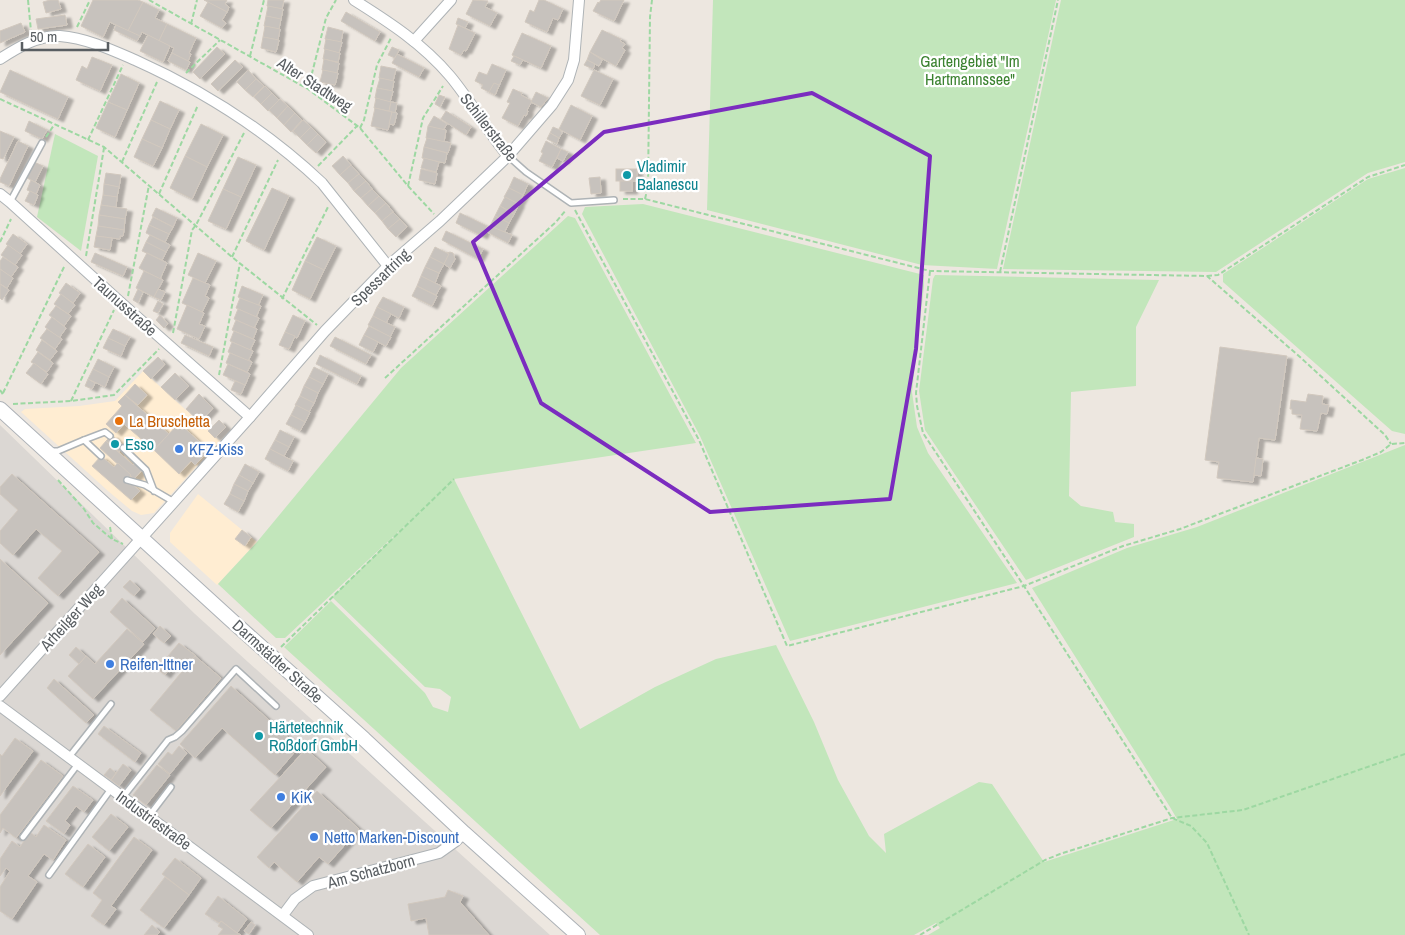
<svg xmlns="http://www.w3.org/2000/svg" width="1405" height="935" font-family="'Archivo Narrow',sans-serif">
  <defs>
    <filter id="shadow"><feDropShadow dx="5.5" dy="3" stdDeviation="1" flood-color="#0004"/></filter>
  </defs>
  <rect width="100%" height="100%" fill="#ede7e0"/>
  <g fill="#ffedd2">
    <path d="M143,371l77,70 -66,72 -13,2 -9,-4 -24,-20 -87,-79 4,-3 54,-3 36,-5z"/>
    <path d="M198,494l59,48 -40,43 -47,-43v-9z"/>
  </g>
  <path fill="#dbd7d3" d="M0,425l195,189 355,321h-550z"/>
  <g fill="#c2e6bb">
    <path d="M713,0h343l-59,269 -75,-4 -215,-55z"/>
    <path d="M1061,0h344v162l-37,11 -152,99 -213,-3z"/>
    <path d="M55,134l43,22 -17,95 -44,-34z"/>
    <path d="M1405,168v266l-13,-3 -169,-149v-8l145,-95z"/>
    <path d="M643,204l281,71v11l-12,106 5,35 11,26 89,130 -227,58 -90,-205 -118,-222 3,-7z"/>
    <path d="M568,216l7,2 121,225 -242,36 126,250 75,-42 61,-28 60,-14 38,77 24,58 31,56 17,17 -2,-19 95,-52 13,2 52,78 133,-43 -7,-12 -138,-219 95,-40 70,-21 208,-82v490h-477l12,-7 -4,-5 -22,12h-314l-316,-288 47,-46 94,92 8,14 15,5 3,-15 -11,-8 -15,-2 -93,-90 82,-80 -129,121h-9l-58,-54 39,-42 144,-174z"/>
    <path d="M935,275l224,5 -23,47v59l-65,6 -2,104 12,10 32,6 2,10 19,2v13l-108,43 -101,-150 -6,-39 14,-112z"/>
  </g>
  <g fill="#c7c2bd" stroke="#d1c8be" filter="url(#shadow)">
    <path d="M50,0h8l3,9 -15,4 -3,-11z"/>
    <path d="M93,0h45l5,2 -15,29 -18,-9 -7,15 -22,-11z"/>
    <path d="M204,0h23l-2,4 4,3 -2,5z"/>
    <path d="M268,0h16l-2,9 -15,-3z"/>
    <path d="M473,0l15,1 -3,6 12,6 -7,13 -24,-12z"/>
    <path d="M539,0h5l19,9 -5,11 -5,-2 -6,14 -22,-10 5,-12 4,2z"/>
    <path d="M601,0h23l-10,21 -21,-10 5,-9 1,1z"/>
    <path d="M143,2l16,8 -4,8 12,6 -8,17 -17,-9 -2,4 -12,-5z"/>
    <path d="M208,2l19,10 -5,8 4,3 -4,5 -22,-12z"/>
    <path d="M268,6l15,3 -2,10 -15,-3z"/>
    <path d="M346,12l34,20 -5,9 -34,-20z"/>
    <path d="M65,15l2,10 -29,4 -2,-10z"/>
    <path d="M266,16l15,3 -2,10 -15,-3z"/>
    <path d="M458,18l10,4 -3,6 -9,-4z"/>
    <path d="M21,23l4,9 -25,11v-12z"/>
    <path d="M167,24l29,14 -7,15 2,1 -3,7 -16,-8 2,-5 -15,-7z"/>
    <path d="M116,25l24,11 -3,5 -23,-11z"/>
    <path d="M458,25l17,8 -9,18 -2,-1 -3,5 -12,-6z"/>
    <path d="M265,26l15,3 -2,11 -15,-3z"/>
    <path d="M328,27l15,4 -2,11 -16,-3z"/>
    <path d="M602,30l19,9 -1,2 5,3 -3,4 3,2 -9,16 -26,-14z"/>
    <path d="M522,33l29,13 -10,22 -29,-13z"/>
    <path d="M148,35l22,11 -7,16 -23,-11z"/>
    <path d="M263,37l16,3 -3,12 -15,-4z"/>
    <path d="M326,39l16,3 -3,11 -15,-4z"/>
    <path d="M217,47l8,7 -25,25 -7,-7z"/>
    <path d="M392,47l7,3 -4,8 -7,-3z"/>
    <path d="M325,49l15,4 -2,9 -15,-3z"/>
    <path d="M590,52l12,8 -3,6 -12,-6z"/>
    <path d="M172,53l18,9 -4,8 -18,-9z"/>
    <path d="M397,54l27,14 -5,9 -27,-14z"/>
    <path d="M514,56l9,4 -3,5 -9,-4z"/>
    <path d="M92,57l20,8 -12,26 -24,-11 6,-14 5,3z"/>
    <path d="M324,59l15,4 -2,10 -15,-3z"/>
    <path d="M235,60l8,7 -25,24 -7,-7z"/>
    <path d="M587,60l8,4 -2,5 -9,-4z"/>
    <path d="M492,64l14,6 -11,25 -14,-7 2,-3 -8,-4 4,-9 8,3z"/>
    <path d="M381,66l15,3 -3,12 -14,-3z"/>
    <path d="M10,70l58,27 -10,22 -58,-27z"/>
    <path d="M248,70l8,9 -11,11 -8,-8z"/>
    <path d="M323,70l15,3 -3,12 -15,-3z"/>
    <path d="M594,70l19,9 -13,26 -19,-9z"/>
    <path d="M121,74l18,9 -12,27 -19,-8z"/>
    <path d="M380,78l14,3 -2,10 -15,-3z"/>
    <path d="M256,79l8,7 -11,11 -8,-7z"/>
    <path d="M494,83l5,2 -4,10 -6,-3z"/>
    <path d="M265,86l7,7 -11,11 -7,-7z"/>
    <path d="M377,88l16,3 -3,11 -15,-4z"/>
    <path d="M513,89l9,4 -1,2 11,6 -5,9 1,1 -2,5 -2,-1 -6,11 -16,-8 8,-15 -3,-1z"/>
    <path d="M536,92l12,6 -7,9 -10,-5z"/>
    <path d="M272,93l7,7 -11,11 -7,-7z"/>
    <path d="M439,95l6,2 -5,10 -5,-3z"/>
    <path d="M376,98l15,4 -2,9 -15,-3z"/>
    <path d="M280,99l8,7 -11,12 -8,-8z"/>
    <path d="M160,101l19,9 -9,19 -19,-9z"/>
    <path d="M108,102l19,8 -12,27 -19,-9z"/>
    <path d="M391,102l6,1 -2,10 -6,-2z"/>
    <path d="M571,105l21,11 -12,24 -21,-11z"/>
    <path d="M288,106l7,7 -11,12 -7,-7z"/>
    <path d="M375,108l17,4 -4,18 -17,-4z"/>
    <path d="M446,111l25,16 -5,8 -25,-16z"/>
    <path d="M392,112l5,1 -3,12 -5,-1z"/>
    <path d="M295,113l7,7 -11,12 -7,-7z"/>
    <path d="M434,116l13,8 -4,6 -15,-4z"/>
    <path d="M151,120l19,9 -8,19 -20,-9z"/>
    <path d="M303,120l8,7 -11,11 -7,-7z"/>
    <path d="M29,121l18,9 -5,9 -17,-8z"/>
    <path d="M201,124l22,11 -16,32 -22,-11z"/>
    <path d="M428,126l18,4 -2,12 -18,-4z"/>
    <path d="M311,127l7,7 -11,11 -7,-7z"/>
    <path d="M553,127l7,3 2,3 -3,5 -9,-5z"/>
    <path d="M0,131l14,6 -11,22 -3,-1z"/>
    <path d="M550,133l9,5 -2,6 -10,-5z"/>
    <path d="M318,134l8,8 -10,11 -9,-8z"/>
    <path d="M427,138l24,5 -3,10 -24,-6z"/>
    <path d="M142,139l20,9 -9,18 -19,-9z"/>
    <path d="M18,141l10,5 -19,40 -9,-4v-3z"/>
    <path d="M546,141l15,8 -9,18 -13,-6 4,-8 -2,-1z"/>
    <path d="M424,147l23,6 -2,10 -23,-5z"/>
    <path d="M561,149l7,3 -5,9 -6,-3z"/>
    <path d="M185,156l22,11 -15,32 -22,-11z"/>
    <path d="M343,156l8,9 -11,10 -8,-9z"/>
    <path d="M238,157l18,8 -15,32 -18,-8z"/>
    <path d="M424,158l15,4 -3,10 -15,-4z"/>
    <path d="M34,162l9,4 -8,16 -8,-4z"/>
    <path d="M351,165l8,9 -11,9 -8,-8z"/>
    <path d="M421,169l16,4 -2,11 -16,-4z"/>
    <rect x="616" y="169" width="21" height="12"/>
    <path d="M106,173l15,2 -2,12 -15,-3z"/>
    <path d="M359,174l7,7 -12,10 -6,-8z"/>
    <path d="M514,177l14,7 -5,11 -14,-7z"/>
    <path d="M600,177l1,16 -10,1 -2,-16z"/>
    <path d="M31,180l9,5 -4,9 -9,-4z"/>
    <path d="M366,181l6,8 -11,9 -7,-7z"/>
    <rect x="620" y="181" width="12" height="10"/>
    <path d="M104,184l15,3 -2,10 -14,-2z"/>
    <path d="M272,188l17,8 -25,54 -18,-9z"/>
    <path d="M509,188l14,7 -5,9 -14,-7z"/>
    <path d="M223,189l18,8 -15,32 -18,-8z"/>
    <path d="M372,189l7,7 -11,10 -7,-8z"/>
    <path d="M30,191l8,4 -4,10 -9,-4z"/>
    <path d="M103,195l14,2 -1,10 -15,-2z"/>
    <path d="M379,196l7,7 -11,10 -7,-7z"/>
    <path d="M505,197l14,7 -5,10 -14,-8z"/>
    <path d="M386,203l7,9 -11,9 -7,-8z"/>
    <path d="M101,205l26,4 -2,10 -26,-4z"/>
    <path d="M500,206l14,8 -5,9 -14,-7z"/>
    <path d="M156,208l21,10 -4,9 -21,-11z"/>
    <path d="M393,212l7,7 -12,10 -6,-8z"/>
    <path d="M460,213l27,13 -5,10 -26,-13z"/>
    <path d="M99,215l26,4 -1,11 -26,-4z"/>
    <path d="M495,216l14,7 -5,10 -14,-7z"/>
    <path d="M153,217l20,10 -4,7 -20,-9z"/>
    <path d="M400,219l7,8 -11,10 -8,-8z"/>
    <path d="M149,225l20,9 -4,8 -19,-9z"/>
    <path d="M98,226l26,4 -1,6h-3v3l-24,-3z"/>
    <path d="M490,226l22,9 -4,8 -21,-11z"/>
    <path d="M446,231l37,18 -5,10 -36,-19z"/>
    <path d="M13,234l14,10 -7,10 -14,-10z"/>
    <path d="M150,235l20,10 -4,7 -20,-10z"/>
    <path d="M96,236l16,2 -2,12 -16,-3z"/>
    <path d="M317,237l19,9 -12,24 -19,-9z"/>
    <path d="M146,242l20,10 -4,8 -20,-9z"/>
    <path d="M8,245l14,10 -7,10 -14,-10z"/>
    <path d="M435,247l14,7 -5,10 -14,-7z"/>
    <path d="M450,252l3,1 2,6 -5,9 -6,-4 5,-10 -2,-1z"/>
    <path d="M95,253l32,14 -4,9 -32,-14z"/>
    <path d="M147,253l20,10 -7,16 -21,-11z"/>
    <path d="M198,253l18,8 -11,22 -17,-8z"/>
    <path d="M3,257l15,10 -7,10 -11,-8v-8z"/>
    <path d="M430,257l14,7 -5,9 -14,-6z"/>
    <path d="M305,261l19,9 -14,29 -18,-9z"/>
    <path d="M425,267l14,6 -4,10 -14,-7z"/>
    <path d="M0,269l13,9 -6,10 -7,-4z"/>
    <path d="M144,271l19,9 -9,17 -18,-9z"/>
    <path d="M421,276l20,10 -5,9 -19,-9z"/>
    <path d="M193,278l17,7 -5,11 4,2 -7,14 -20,-9z"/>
    <path d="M66,283l14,10 -7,10 -14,-10z"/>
    <path d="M0,284l9,6 -7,10 -2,-2z"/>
    <path d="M242,286l21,9 -5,11 -20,-9z"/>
    <path d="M417,286l20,10 -5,10 -20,-10z"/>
    <path d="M138,289l5,3 -5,11 -5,-3z"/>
    <path d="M158,289l7,3 -4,8 -7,-3z"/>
    <path d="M61,294l14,11 -7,9 -14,-10z"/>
    <path d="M383,297l21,10 -5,11 -22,-11z"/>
    <path d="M240,298l21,8 -5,11 -20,-9z"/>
    <path d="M158,301l5,3 -5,9 -5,-2z"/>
    <path d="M187,305l17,8 -5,11 6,2 -6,13 -22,-10z"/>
    <path d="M56,306l15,10 -7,10 -15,-11z"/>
    <path d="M377,307l14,7 -5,9 -13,-7z"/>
    <path d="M238,309l21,9 -5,10 -20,-9z"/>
    <path d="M160,315l8,9 -4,4 -8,-8z"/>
    <path d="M293,315l12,6 -8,17 -12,-6z"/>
    <path d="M373,316l22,11 -5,10 -22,-12z"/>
    <path d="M52,317l14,11 -7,10 -14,-11z"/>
    <path d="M236,320l21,9 -4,10 -21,-9z"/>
    <path d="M369,326l22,11 -5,9 -22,-11z"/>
    <path d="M47,329l15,10 -7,10 -15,-11z"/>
    <path d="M113,329l17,8 -5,9 -17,-8z"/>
    <path d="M234,331l21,9 -5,10 -20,-9z"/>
    <path d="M285,332l10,4 -6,13 -10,-4z"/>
    <path d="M185,335l28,12 -4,9 -28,-13z"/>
    <path d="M364,335l14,7 -5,10 -14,-7z"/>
    <path d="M335,337l36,18 -5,9 -36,-18z"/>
    <path d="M108,338l17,8 -4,10 -18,-8z"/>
    <path d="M42,340l15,11 -7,9 -14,-10z"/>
    <path d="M232,342l21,9 -5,10 -20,-9z"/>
    <path d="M1220,347l67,9 -12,84 -16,-2 -6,44 -36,-4 2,-16 -14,-2z"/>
    <path d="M38,352l15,11 -6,9 -16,-10z"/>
    <path d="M230,353l22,9 -5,10 -21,-9z"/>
    <path d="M320,355l41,21 -4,8 -41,-20z"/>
    <path d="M158,357l7,7 -14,15 -8,-8z"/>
    <path d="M98,359l16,8 -5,10 -16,-8z"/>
    <path d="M34,363l14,11 -7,10 -15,-11z"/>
    <path d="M228,364l22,10 -5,11 -22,-10z"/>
    <path d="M314,367l14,7 -5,10 -14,-7z"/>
    <path d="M93,369l16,8 -4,10 -17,-8z"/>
    <path d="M175,373l14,13 -14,14 -14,-13z"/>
    <path d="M309,377l14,7 -5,9 -14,-7z"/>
    <path d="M88,379l7,4 -3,6 -7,-3z"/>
    <path d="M235,381l10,4 -4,9 -10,-4z"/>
    <path d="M135,384l12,11 -9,10 -13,-10z"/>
    <path d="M304,386l14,7 -4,10 -14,-7z"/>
    <path d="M199,394l14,14 -13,14 -14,-13z"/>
    <path d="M1308,394l15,2 -1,8 7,1 -2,9 -6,-1 -4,18 -17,-2 2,-14 -10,-1v-5h-2l1,-9 15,2z"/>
    <path d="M125,395l44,39 -15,16 -30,-26 -8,9 -10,-9 16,-18 -4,-4z"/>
    <path d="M300,396l14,7 -5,9 -14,-7z"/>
    <path d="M296,405l14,7 -5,10 -14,-7z"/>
    <path d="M291,415l14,7 -5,9 -14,-7z"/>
    <path d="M219,420l7,7 -11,11 -7,-7z"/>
    <path d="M179,423l26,24 -2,1 4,4 -12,13 -4,-4 -12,13 -25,-24z"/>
    <path d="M280,430l14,7 -5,10 -14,-7z"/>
    <path d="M112,435l12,11 -5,6 -13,-11z"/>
    <path d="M275,440l14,7 -5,9 -14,-7z"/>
    <path d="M106,441l27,24 2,-1 7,6 -8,9 -34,-31z"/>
    <path d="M270,449l23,12 -5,10 -23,-12z"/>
    <path d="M101,456l13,11 4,-4 13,12 -4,5 13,11 -9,9 -39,-34z"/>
    <path d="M1256,458l7,1 -2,17 -7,-1z"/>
    <path d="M245,464l14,8 -6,11 -14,-8z"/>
    <path d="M12,474l87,78 -41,44 -20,-18 24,-27 -26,-22 -23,26 -13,-12v-12l18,-21 -18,-16v-7z"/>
    <path d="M239,475l14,8 -5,8 -14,-7z"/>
    <path d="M234,484l14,7 -4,10 -14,-7z"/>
    <path d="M230,494l14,7 -6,11 -14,-8z"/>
    <path d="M242,530l9,7 -6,9 -10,-7z"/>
    <path d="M0,559l48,44 -48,52z"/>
    <path d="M130,580l10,9 -6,7 -11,-9z"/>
    <path d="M122,598l33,30 -12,14 -33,-30z"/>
    <path d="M160,626l11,10 -7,7 -11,-9z"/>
    <path d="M127,629l17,15 -51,55 -25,-23 18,-20 9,8z"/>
    <path d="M179,643l17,13 -14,16 -9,-7 -8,10 -8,-6z"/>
    <path d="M76,647l10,9 -7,8 -10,-9z"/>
    <path d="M195,656l26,22 -45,53 -26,-21z"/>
    <path d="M54,679l40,36 -8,8 -39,-35z"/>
    <path d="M231,686l68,61 -24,28 -53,-47 -27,30 -15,-14z"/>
    <path d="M104,726l37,27 -6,9 -37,-28z"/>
    <path d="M15,738l18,13 -33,45v-42l2,2z"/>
    <path d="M179,746l8,7 -17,21 -12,-10 10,-12 4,3z"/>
    <path d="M306,749l20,18 -55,61 -21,-18z"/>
    <path d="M41,760l22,16 -47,62 -13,-10 -3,5v-18z"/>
    <path d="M123,764l8,6 -12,16 -8,-6z"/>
    <path d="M157,765l13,10 -24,30 -13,-10z"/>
    <path d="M110,768l6,5 -5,7 -7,-5z"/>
    <path d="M73,786l20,14 -9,12 -8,-6 -11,15 5,4 -6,9 -18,-13z"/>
    <path d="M317,791l42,38 -31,35 -9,-7 -22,25 -23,-20 -5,6 -12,-11z"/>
    <path d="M111,814l17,13 -19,24 -17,-14z"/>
    <path d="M44,825l22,15 -13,20 -9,-6 -16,22 9,6 -25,37 -12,-8v-24l10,-16 -4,-3 -6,8v-17l12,-18 8,6 10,-15 6,5z"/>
    <path d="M134,837l18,13 -41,56 5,3 -12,16 -13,-9 11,-16 -9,-7z"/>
    <path d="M88,844l17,13 -22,30 -18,-13z"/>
    <path d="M175,858l26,20 -12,17 -27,-21z"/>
    <path d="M165,877l24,18 -25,33 -24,-18z"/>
    <path d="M448,890l15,6 -3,6 29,33h-60l-3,-17 -15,3 -3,-17 37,-7z"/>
    <path d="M218,896l29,23 -10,14 -16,-12 -2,2 -14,-9z"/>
    <path d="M221,921l16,12 4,2h-23l5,-6 -5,-3z"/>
    <path d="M251,922l4,3 -6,9 -5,-3z"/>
    <path d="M152,925l8,7 -3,3h-13z"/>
  </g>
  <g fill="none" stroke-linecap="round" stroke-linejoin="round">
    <g stroke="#aeb3b6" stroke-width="8">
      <g id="lane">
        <path d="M508,156l18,16 45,31 43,-3"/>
        <path d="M10,202l32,-59"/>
        <path d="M84,440l21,-8 5,4"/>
        <path d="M123,448l23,22 8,21"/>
        <path d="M50,451h8l26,-11 17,16"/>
        <path d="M127,480l18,5 29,17"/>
        <path d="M69,757l42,-53"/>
        <path d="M123,797l45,-57 7,-3 7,-6 54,-62 40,37"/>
        <path d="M149,816l22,-29"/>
        <path d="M23,837l55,-73"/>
        <path d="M49,875l62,-86"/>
      </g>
    </g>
    <g stroke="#aeb3b6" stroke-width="12">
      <g id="street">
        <path d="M354,0c35,22 69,44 96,76 21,25 37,55 58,80"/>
        <path d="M414,41l37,-41"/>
        <path d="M0,59c17,-11 38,-24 60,-23 26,2 52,14 75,24 69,31 132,71 187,123l66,83"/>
        <path d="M0,194l10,8 109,99 131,116"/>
        <path d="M0,696l250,-279 75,-86 63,-65 52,-45 68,-65 44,-51 16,-25 6,-20 5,-60"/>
        <path d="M0,706l308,229"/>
        <path d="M283,915l12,-16 18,-13 126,-33 17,-12 8,-8"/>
      </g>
    </g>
    <g stroke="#adb2b7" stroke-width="16">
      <path id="secondary" d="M0,409l230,210 134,120 100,94 114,102"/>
    </g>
    <g stroke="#9dd8a2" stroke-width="2" stroke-dasharray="5 2.5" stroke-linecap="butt">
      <path d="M28,0l3,31"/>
      <path d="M149,0l159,89 52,39 48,58 26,28"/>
      <path d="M191,24l6,-24"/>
      <path d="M77,27l13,-27"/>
      <path d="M250,56l14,-56"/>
      <path d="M186,73l34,-33"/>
      <path d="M308,89l18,-71 10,-18"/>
      <path d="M0,99l104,48 128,110 85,68"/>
      <path d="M360,128l4,-8 13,-55 14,-27"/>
      <path d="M46,137l8,-12"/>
      <path d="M88,140l35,-75"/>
      <path d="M122,162l35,-80"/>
      <path d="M318,166l39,-40"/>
      <path d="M408,186l15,-68 20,-32"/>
      <path d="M159,194l39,-89"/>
      <path d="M623,199h22l285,72 277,5 93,81 85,78 6,9"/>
      <path d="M645,199l3,-13 2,-169 2,-17"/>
      <path d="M575,210l124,230 88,206 237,-60 99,-40 57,-17 182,-69 19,-8 10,-8 14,-1"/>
      <path d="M0,242l11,-23"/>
      <path d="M86,256l18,-108"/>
      <path d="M232,257l46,-97"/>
      <path d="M930,271l-14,122 1,13 6,27 101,153 148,232 19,8 16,17 42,92"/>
      <path d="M1000,272l58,-272"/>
      <path d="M1207,276l11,-1 150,-98 37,-12"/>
      <path d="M128,296l21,-111"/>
      <path d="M282,299l46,-92"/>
      <path d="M173,333l19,-103 4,-5 48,-92"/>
      <path d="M219,375l21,-112"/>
      <path d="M385,378l171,-156 10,-12"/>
      <path d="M0,390l4,6"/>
      <path d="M3,393l62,-128"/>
      <path d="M71,401l43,-91"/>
      <path d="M13,404l58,-3 43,-6 45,-46"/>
      <path d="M58,480l26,29 9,14 19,16 11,5"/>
      <path d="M110,527l2,12"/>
      <path d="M281,647l173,-168"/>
      <path d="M920,935l125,-75 15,-6 112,-36 71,-8 162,-56"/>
    </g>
    <use href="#lane" stroke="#fff" stroke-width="5"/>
    <use href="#street" stroke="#fff" stroke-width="10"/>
    <use href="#secondary" stroke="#fff" stroke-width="14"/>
  </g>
  <path fill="none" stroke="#7b2cbf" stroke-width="4" stroke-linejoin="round" d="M812,93l118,63 -14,193 -26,150 -180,13 -169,-109 -68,-161 131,-110z"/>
  <g fill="#0f9aa8" stroke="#fff" stroke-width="2">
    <circle cx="627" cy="175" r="5"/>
    <circle cx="115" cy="444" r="5"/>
    <circle cx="259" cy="736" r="5"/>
  </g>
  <circle fill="#e8710a" stroke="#fff" stroke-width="2" cx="119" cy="421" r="5"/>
  <g fill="#3f7fe0" stroke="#fff" stroke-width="2">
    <circle cx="179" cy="449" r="5"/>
    <circle cx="110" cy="664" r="5"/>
    <circle cx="281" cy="797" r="5"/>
    <circle cx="314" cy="837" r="5"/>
  </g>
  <g text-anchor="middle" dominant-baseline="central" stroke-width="4.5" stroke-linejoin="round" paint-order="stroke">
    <g font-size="16" fill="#3b8230" stroke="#fff">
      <text x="970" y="61">Gartengebiet "Im<tspan x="970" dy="18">Hartmannssee"</tspan></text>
    </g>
    <g font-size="16" fill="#595e62" stroke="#fff">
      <text transform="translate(315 84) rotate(33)">Alter Stadtweg</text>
      <text transform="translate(489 127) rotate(52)">Schillerstraße</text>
      <text transform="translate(380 277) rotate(-44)">Spessartring</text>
      <text transform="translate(125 306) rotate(42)">Taunusstraße</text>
      <text transform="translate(71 617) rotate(-48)">Arheilger Weg</text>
      <text transform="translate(278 661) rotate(42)">Darmstädter Straße</text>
      <text transform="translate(154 820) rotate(36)">Industriestraße</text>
      <text transform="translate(371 871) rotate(-15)">Am Schatzborn</text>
    </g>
    <g font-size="16" fill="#0d838f" stroke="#fff" text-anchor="start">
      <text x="637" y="166">Vladimir<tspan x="637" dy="18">Balanescu</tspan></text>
      <text x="125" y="444">Esso</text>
      <text x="269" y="727">Härtetechnik<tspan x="269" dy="18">Roßdorf GmbH</tspan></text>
    </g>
    <g font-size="16" fill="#c56008" stroke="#fff" text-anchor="start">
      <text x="129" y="421">La Bruschetta</text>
    </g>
    <g font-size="16" fill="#366cbe" stroke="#fff" text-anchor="start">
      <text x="189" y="449">KFZ-Kiss</text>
      <text x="120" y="664">Reifen-Ittner</text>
      <text x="291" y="797">KiK</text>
      <text x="324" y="837">Netto Marken-Discount</text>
    </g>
  </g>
  <path d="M22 42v8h86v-8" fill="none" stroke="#595e62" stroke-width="2.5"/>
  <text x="30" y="42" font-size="15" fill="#595e62" stroke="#ffffff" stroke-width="4" paint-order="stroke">50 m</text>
</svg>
